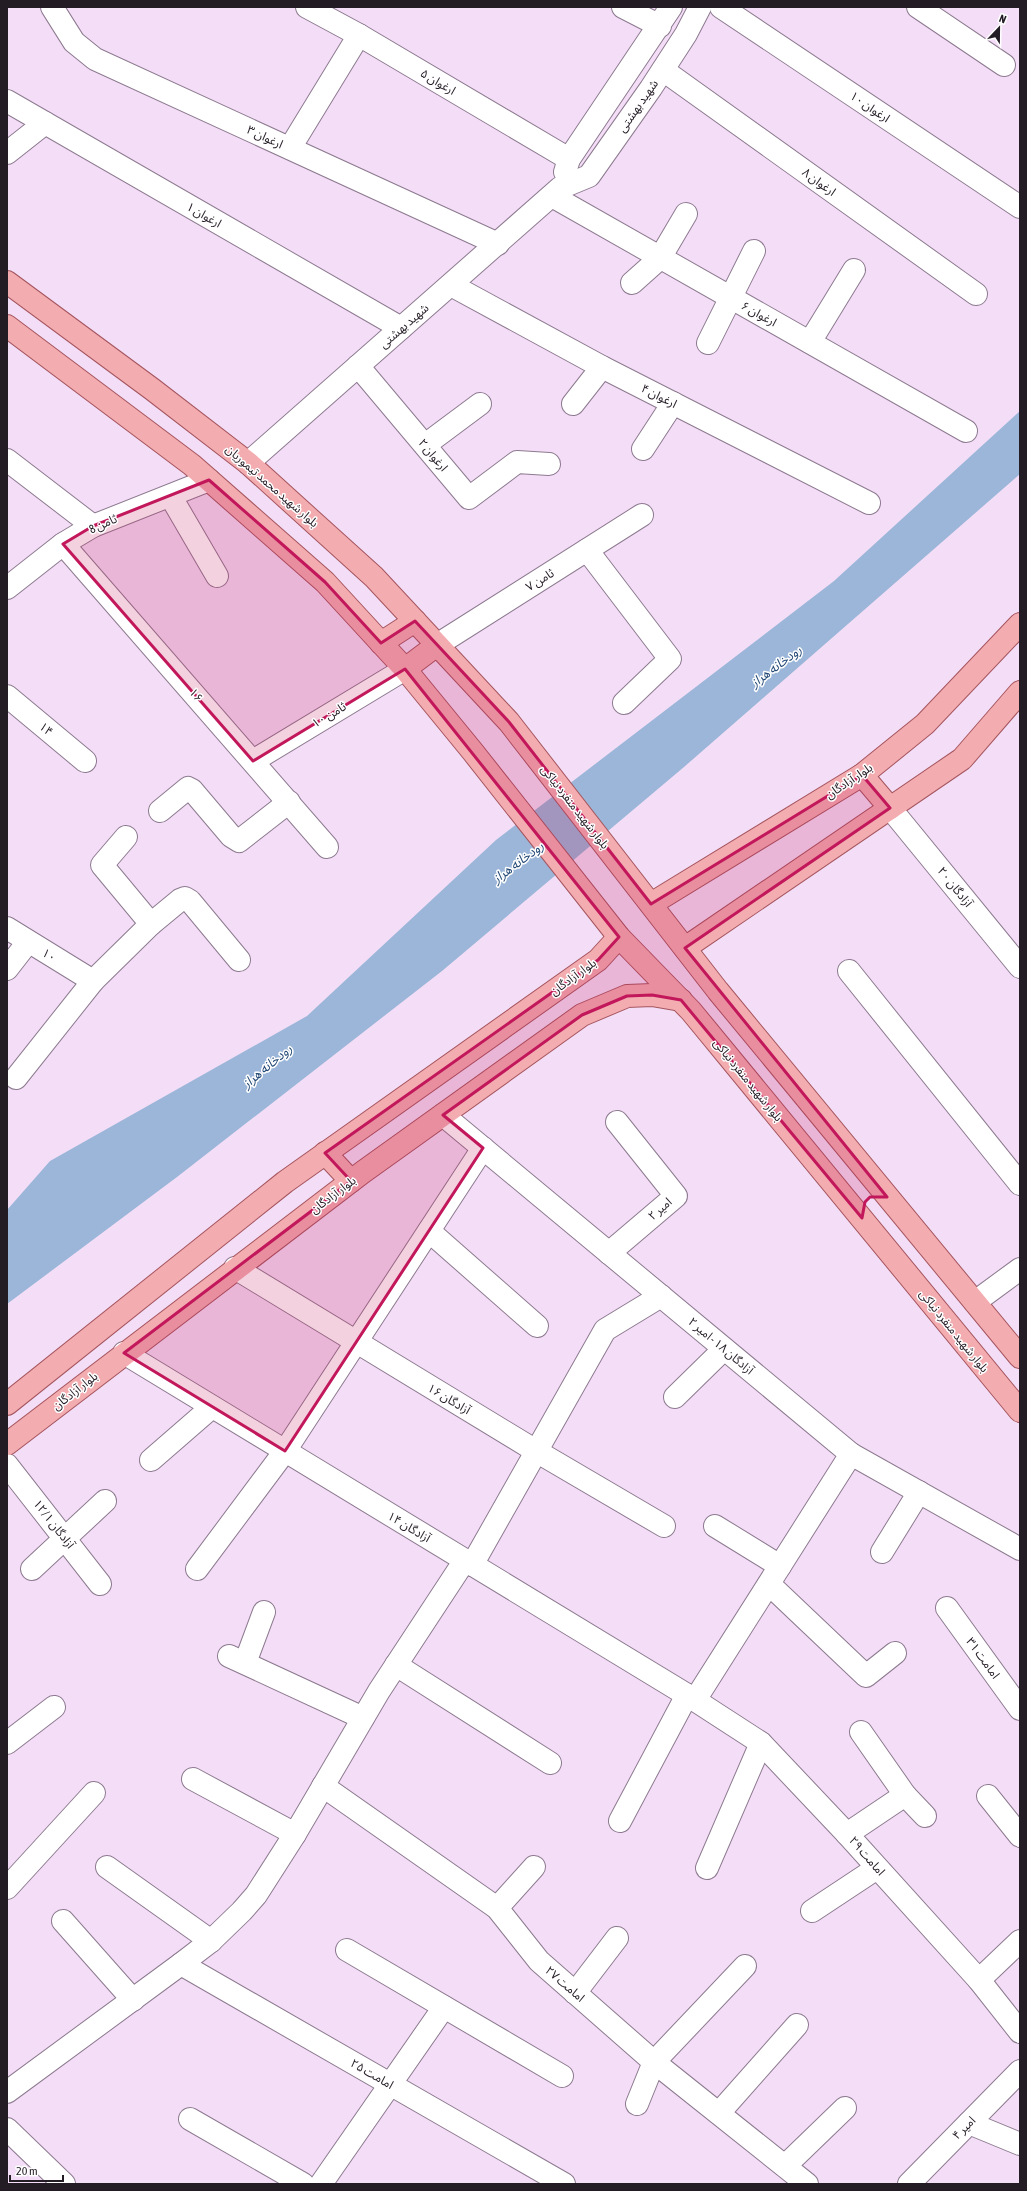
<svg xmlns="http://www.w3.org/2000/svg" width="1027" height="2191" font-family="'Asap Condensed','Noto Sans Arabic',sans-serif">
  <rect width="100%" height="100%" fill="#f4def7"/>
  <path fill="#9bb6d8" d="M1020,411v63l-336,293 -242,204 -265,206 -170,127v-94l43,-49 257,-145 189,-176 338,-259z"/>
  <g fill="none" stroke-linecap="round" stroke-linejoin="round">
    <g stroke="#8d7a90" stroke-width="24">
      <g id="minor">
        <path d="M52,7l22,35 21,17 403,185"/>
        <path d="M307,7l52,28 210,124"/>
        <path d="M623,7l37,19"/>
        <path d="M721,7l299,200"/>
        <path d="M918,7l86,58"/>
        <path d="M663,70l313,224"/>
        <path d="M7,101l394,227"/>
        <path d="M290,148l69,-113"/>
        <path d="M7,153l38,-30"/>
        <path d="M565,172l4,-13 102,-152"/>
        <path d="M552,196l414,235"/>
        <path d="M632,283l28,-25 26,-44"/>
        <path d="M451,285l151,82 267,136"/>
        <path d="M810,342l44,-72"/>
        <path d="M708,343l46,-92"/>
        <path d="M358,366l111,132 48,-36 32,2"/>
        <path d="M573,404l29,-37"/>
        <path d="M425,445l55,-41"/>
        <path d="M643,449l30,-46"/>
        <path d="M7,460l86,66"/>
        <path d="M248,463l312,-275 29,-12 62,-88 35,-54 14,-27"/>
        <path d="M171,497l46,79"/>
        <path d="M63,544l264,303"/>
        <path d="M587,550l83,109 -46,44"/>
        <path d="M7,588l56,-44 30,-18 116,-46"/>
        <path d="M437,645l205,-130"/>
        <path d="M7,696l78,65"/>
        <path d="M253,761l152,-92"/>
        <path d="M890,808l130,159"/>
        <path d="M160,811l28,-23 4,2 39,46 8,5 50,-39"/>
        <path d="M151,924l29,-24 5,-2 5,3 49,59"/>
        <path d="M7,928l86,53"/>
        <path d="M7,969l21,-27"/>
        <path d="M849,971l171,213"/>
        <path d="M16,1078l77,-97 58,-57 -49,-59 24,-28"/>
        <path d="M443,1115l408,339 169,95"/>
        <path d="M429,1231l108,95"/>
        <path d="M609,1253l67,-57 -59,-74"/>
        <path d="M235,1268l301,183 128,75"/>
        <path d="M975,1302l45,-33"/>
        <path d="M124,1353l563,342 74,48 86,91 132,146 41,52"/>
        <path d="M675,1397l49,-48"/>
        <path d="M151,1460l61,-53"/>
        <path d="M7,1465l93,119"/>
        <path d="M715,1526l65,40"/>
        <path d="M882,1552l37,-60"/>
        <path d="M472,1565l133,-235 56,-34"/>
        <path d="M32,1569l73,-68"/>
        <path d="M197,1569l88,-118 198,-303"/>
        <path d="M769,1584l97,92 29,-23"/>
        <path d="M947,1608l73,101"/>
        <path d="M229,1656l134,62"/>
        <path d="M245,1663l19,-51"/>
        <path d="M396,1665l154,98"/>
        <path d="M695,1700l156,-246"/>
        <path d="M861,1732l44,63 20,21"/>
        <path d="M7,1743l47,-36"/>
        <path d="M193,1779l102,55"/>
        <path d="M323,1786l174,122 42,53 115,101 153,122"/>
        <path d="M988,1796l32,40"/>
        <path d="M620,1821l67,-126"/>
        <path d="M847,1834l58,-39"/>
        <path d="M107,1867l104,74"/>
        <path d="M707,1868l54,-125"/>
        <path d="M7,1888l87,-95"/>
        <path d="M497,1908l37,-41"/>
        <path d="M812,1911l65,-43"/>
        <path d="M63,1921l70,79"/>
        <path d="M347,1950l215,126"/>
        <path d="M181,1964l383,220"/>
        <path d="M979,1980l41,-39"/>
        <path d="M575,1993l42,-55"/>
        <path d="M7,2092l174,-128 30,-23 31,-30 14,-16 39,-61 84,-143 86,-131"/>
        <path d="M637,2104l17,-42 91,-96"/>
        <path d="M719,2113l78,-88"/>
        <path d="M190,2119l113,65"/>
        <path d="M969,2123l51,21"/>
        <path d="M7,2129l57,55"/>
        <path d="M785,2166l60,-58"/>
        <path d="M321,2184l123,-177"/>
        <path d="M909,2184l111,-113"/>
      </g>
    </g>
    <g stroke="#a5555e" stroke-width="24">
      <g id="major">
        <path d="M7,282l145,107 96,74 126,114 135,145 209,269 302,366"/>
        <path d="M7,326l185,139 133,117 80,87 68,83 146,185 72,74 329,400"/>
        <path d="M381,643l34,-22"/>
        <path d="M405,669l32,-24"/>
        <path d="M862,775l28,33"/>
        <path d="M651,904l211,-129 63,-51 95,-100"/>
        <path d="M685,948l277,-189 58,-67"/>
        <path d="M325,1153l26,28"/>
        <path d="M7,1404l278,-222 313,-222 21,-23"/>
        <path d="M7,1444l356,-272 219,-157 45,-19 25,-1 29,5"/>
      </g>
    </g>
    <use href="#minor" stroke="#fff" stroke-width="22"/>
    <use href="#major" stroke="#f3acb0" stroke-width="22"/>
  </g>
  <path fill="#c2185b" fill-opacity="0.2" stroke="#c2185b" stroke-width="3" stroke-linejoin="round" d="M209,480l116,102 56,61 34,-22 94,101 142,182 211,-129 28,33 -205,140 202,249h-17l-5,5 -3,16 -181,-218 -29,-5 -25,1 -45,19 -139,100 40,33 -198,303 -161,-98 227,-172 -26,-28 273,-193 21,-23 -214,-268 -152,92 -190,-217 30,-18z"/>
  <g text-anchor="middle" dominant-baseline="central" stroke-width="3" stroke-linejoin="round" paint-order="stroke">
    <g font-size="12" fill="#241c25" stroke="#fff">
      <text transform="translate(438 82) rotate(31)">ارغوان ۵</text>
      <text transform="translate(638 106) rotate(-55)">شهید بهشتی</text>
      <text transform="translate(870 107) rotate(34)">ارغوان ۱۰</text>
      <text transform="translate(265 137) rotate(25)">ارغوان ۳</text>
      <text transform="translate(819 182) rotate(36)">ارغوان ۸</text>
      <text transform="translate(204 215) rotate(30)">ارغوان ۱</text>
      <text transform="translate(759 314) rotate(29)">ارغوان ۶</text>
      <text transform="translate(404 326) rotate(-41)">شهید بهشتی</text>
      <text transform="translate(659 396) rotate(27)">ارغوان ۴</text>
      <text transform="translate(433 455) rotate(50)">ارغوان ۲</text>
      <text transform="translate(272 486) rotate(41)">بلوار شهید محمد تیموریان</text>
      <text transform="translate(103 524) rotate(-24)">ثامن 8</text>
      <text transform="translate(540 580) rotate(-32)">ثامن ۷</text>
      <text transform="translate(196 695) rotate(49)">۱۶</text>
      <text transform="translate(329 715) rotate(-31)">ثامن ۱۰</text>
      <text transform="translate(46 729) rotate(40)">۱۴</text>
      <text transform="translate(849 781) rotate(-34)">بلوار آزادگان</text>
      <text transform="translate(575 807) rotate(52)">بلوار شهید منفرد نیاکی</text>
      <text transform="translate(955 887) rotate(51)">آزادگان ۲۰</text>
      <text transform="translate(49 955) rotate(31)">۱۰</text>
      <text transform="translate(573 977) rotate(-36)">بلوار آزادگان</text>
      <text transform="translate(748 1080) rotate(51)">بلوار شهید منفرد نیاکی</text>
      <text transform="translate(333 1195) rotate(-37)">بلوار آزادگان</text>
      <text transform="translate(660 1209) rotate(-41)">امیر ۲</text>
      <text transform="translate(954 1331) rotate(51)">بلوار شهید منفرد نیاکی</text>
      <text transform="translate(721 1346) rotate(40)">آزادگان ۱۸ - امیر ۲</text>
      <text transform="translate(75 1391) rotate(-38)">بلوار آزادگان</text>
      <text transform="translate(449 1399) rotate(31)">آزادگان ۱۶</text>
      <text transform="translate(54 1524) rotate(52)">آزادگان ۱۲/۱</text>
      <text transform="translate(409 1527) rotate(31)">آزادگان ۱۴</text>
      <text transform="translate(983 1658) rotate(54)">امامت ۳۱</text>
      <text transform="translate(867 1856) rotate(49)">امامت ۲۹</text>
      <text transform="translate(565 1984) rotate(41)">امامت ۲۷</text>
      <text transform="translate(372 2074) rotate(30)">امامت ۲۵</text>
      <text transform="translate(964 2128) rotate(-45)">امیر ۴</text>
    </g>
    <g font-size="13" font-style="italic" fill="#234976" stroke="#fff">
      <text transform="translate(776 666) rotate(-37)">رودخانه هراز</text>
      <text transform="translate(518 862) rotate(-37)">رودخانه هراز</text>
      <text transform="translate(267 1066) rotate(-40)">رودخانه هراز</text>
    </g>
  </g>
  <rect width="1027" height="2191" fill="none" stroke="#241c25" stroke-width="16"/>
  <g transform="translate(999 28) rotate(22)" stroke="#ffffff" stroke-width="3" paint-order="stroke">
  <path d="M0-3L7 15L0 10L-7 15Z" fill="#241c25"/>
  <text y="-6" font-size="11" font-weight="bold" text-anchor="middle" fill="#241c25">N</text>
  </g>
  <path d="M10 2175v6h53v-6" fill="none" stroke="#241c25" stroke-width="2"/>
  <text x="16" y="2175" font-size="12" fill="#241c25" stroke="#ffffff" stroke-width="3" paint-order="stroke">20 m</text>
</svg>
